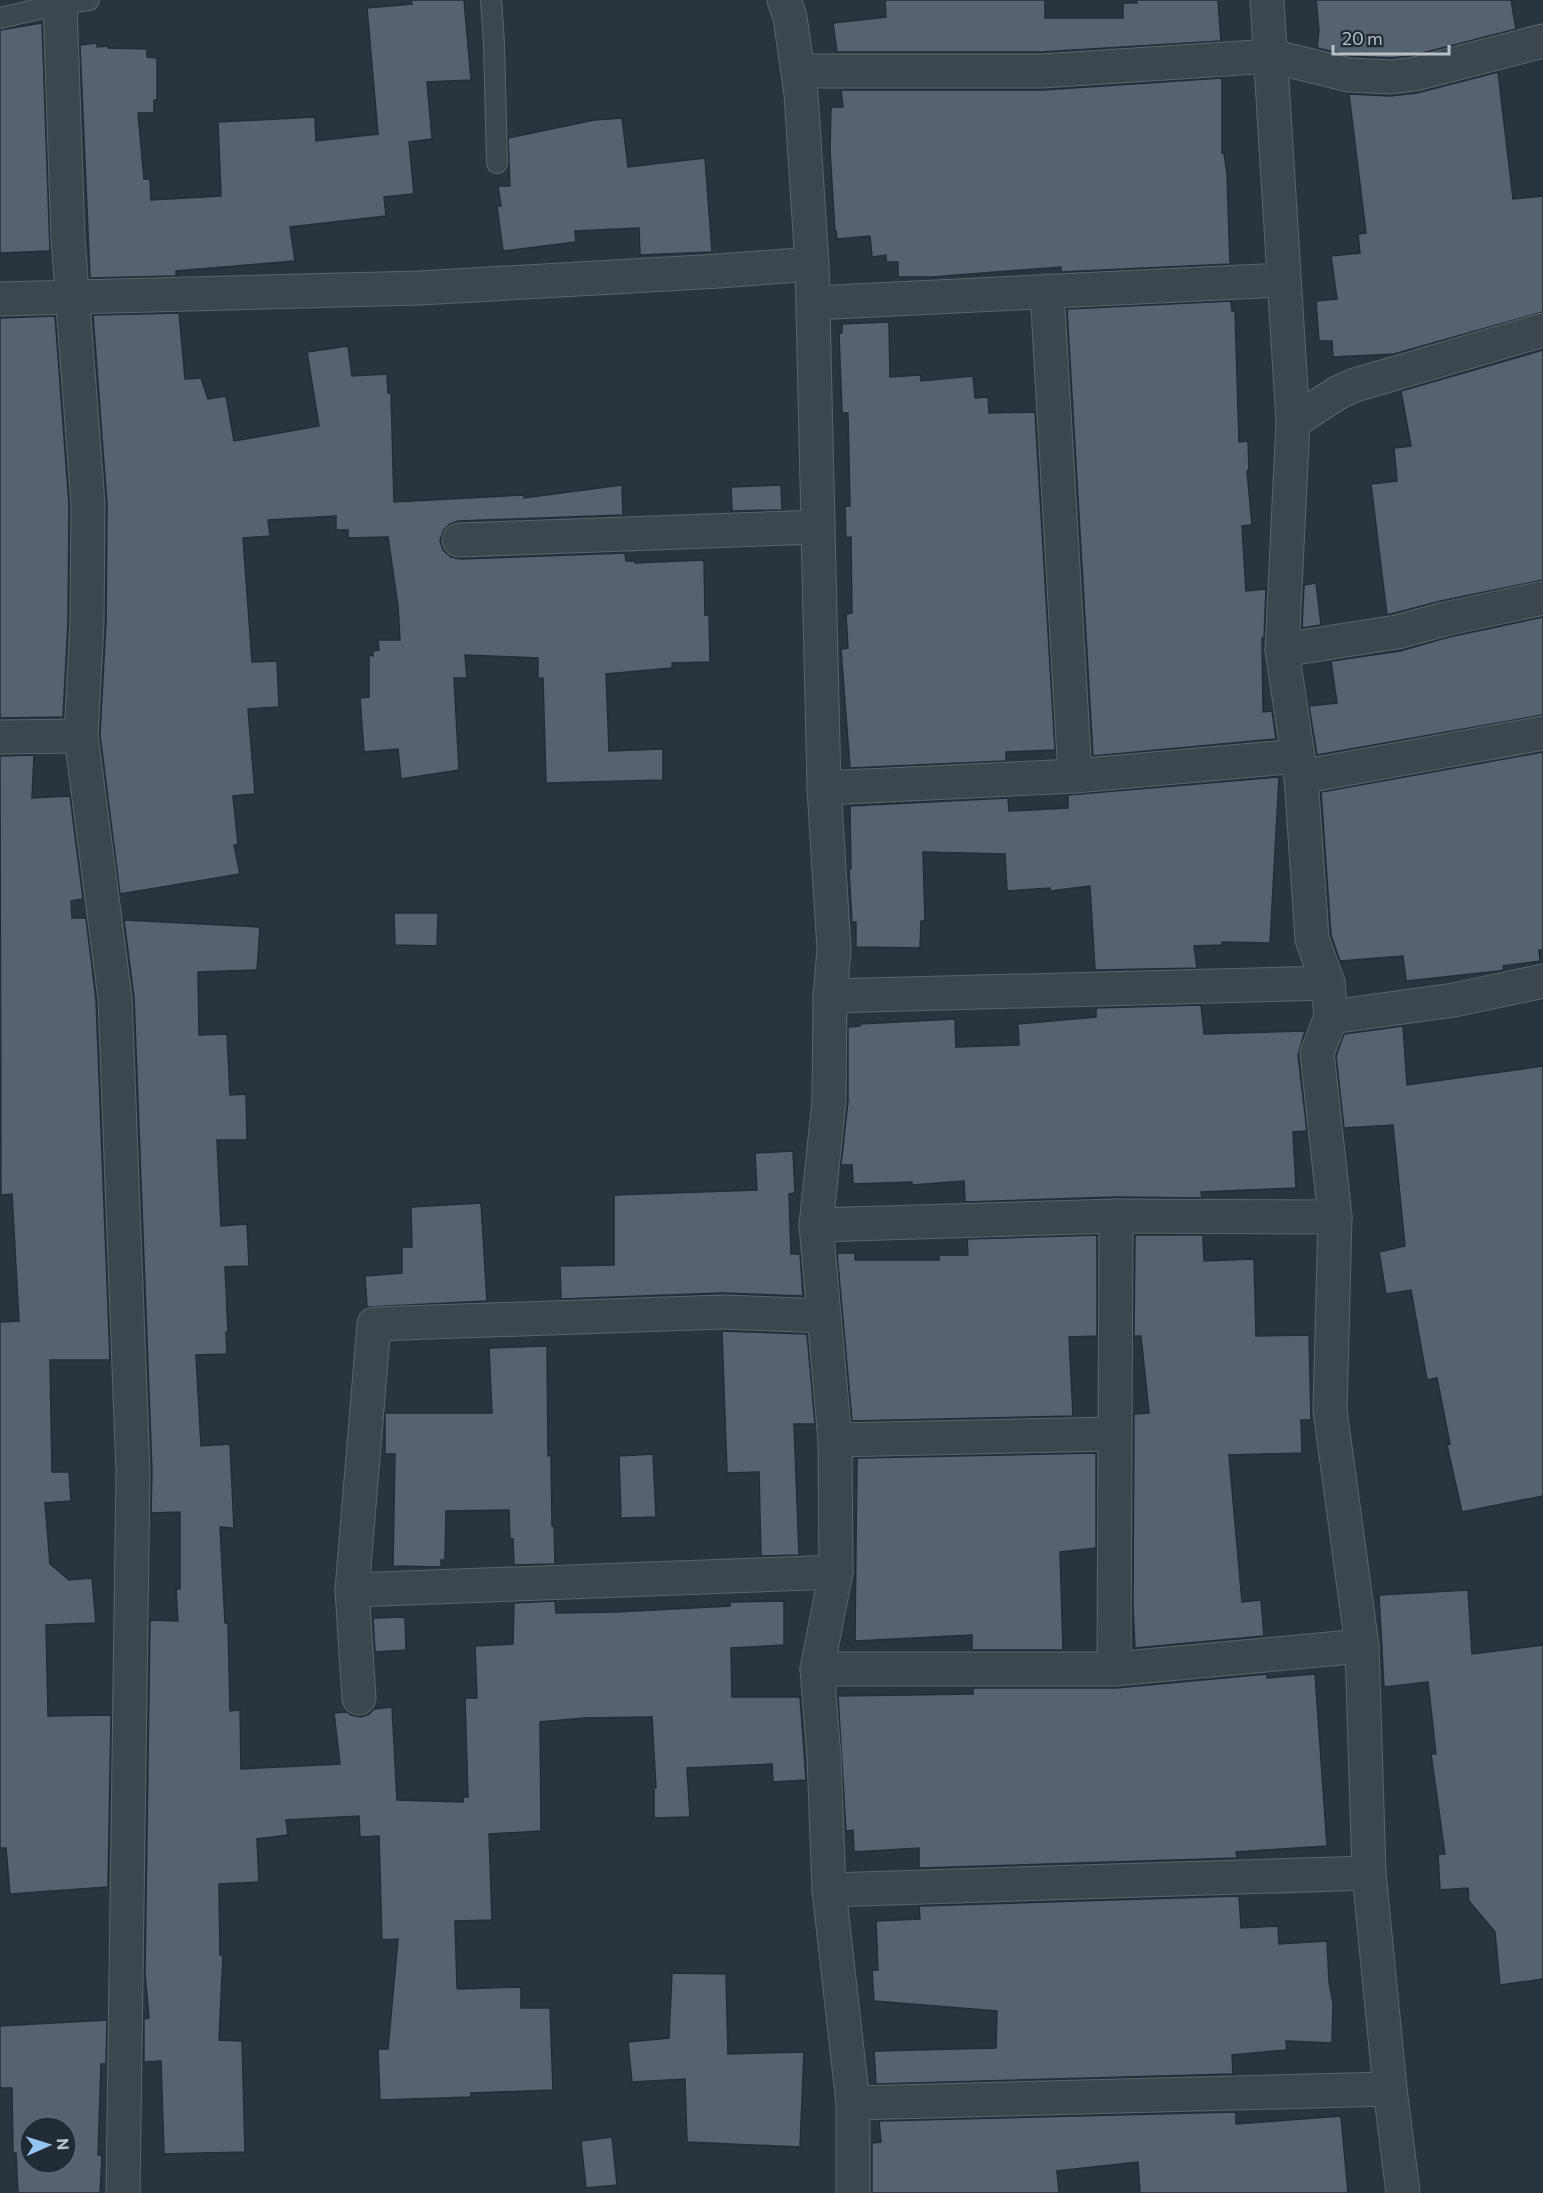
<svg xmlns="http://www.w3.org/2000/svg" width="1543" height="2193" font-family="Commissioner,sans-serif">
  <rect width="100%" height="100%" fill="#28353f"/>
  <g fill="#56636f" stroke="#232d37" stroke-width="1.5" fill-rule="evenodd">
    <path d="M411,0h53l7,80 -44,2 5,57 -23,3 5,52 -30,3 2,19 -96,11 5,34 -119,10v5l-86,2 -10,-233 17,-2v4l11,-1v2l39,1v8l10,1v42h-3v13h-16l6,66h6l1,21 70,-4 -3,-74 97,-5 1,24 62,-7 -11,-126 45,-4z"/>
    <path d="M885,0h160v18h78v-15h14l-1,-3h82l3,41 -180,11h-204l-4,-29 53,-6z"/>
    <path d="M1316,0h195l5,29 -105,27 -21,2 -38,-2 -35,-8 2,-17z"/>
    <path d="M42,23l8,228 -50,2v-223z"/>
    <path d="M1498,72l15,127 30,-3v116l-149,42 -61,3 -1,-16h-13l-3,-40 21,-2 -6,-43 29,-3 -2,-19 8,-1 -17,-139 41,2 27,-3z"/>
    <path d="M1222,78v75h2l3,22 3,89 -169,8v-5l-129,10h-34v-15h-12v-7l-14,2 -2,-21 -33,3 -1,-8h-1l-5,-81 1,-43h12l-2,-17h202z"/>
    <path d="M622,118l6,49 77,-9 7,94 -72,3 -1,-27 -64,3 1,11 -73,9 -6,-45h4l-3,-20h12l-2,-48 86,-18z"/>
    <path d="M1231,301l1,10h3l4,131 9,-1 1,29 -2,1 5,54 -10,1 4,65 20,-2 -2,49h-2l1,74 9,-1 4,28 -183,17 -26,-447z"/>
    <path d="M179,313l6,66 16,-1 7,21 18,-3 8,45 85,-15 -12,-74 41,-6 4,30 35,-2 1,19h3l3,109 130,-7v3l98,-13 1,30 -165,6 -8,3 -7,7 -3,10 3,9 8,7 9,2 165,-6 1,8h9v2l69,-3 1,55h4l1,47 -38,1v5l-66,6 3,77 54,-2v31l-117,3 -3,-105h-5v-20l-73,-3 2,23h-13l5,92 -58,9 -3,-30 -34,3 -4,-54 9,-1v-42l4,1v-5l6,-1 -1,-10h22l-2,-34 -10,-69 -40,1v-8h-12v-14l-68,4 2,16 -27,2 9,124 25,-1 2,46 -31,2 7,85 -22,2 5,48 -4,1 6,29 -120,20 -20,-159 6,-113 1,-118 -14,-189z"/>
    <path d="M55,316l14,189 -1,116 -5,96 -63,1v-400z"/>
    <path d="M889,322l1,55 31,-2v6l52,-5 2,22 13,-1 1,16 46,-1 20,338 -49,2v9l-156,7 -9,-119 7,-1 -2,-34 6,-1 -1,-76 -5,1 -1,-32h5l-2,-93h-6l-3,-80h3v-9z"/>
    <path d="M1543,350v230l-102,21 -54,14 -16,-131 26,-3 -3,-33 17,-2 -10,-55z"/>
    <path d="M781,485l1,25 -50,1 -1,-24z"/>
    <path d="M1316,583l5,42 -19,3 2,-43z"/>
    <path d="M1543,617v98l-226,40 -8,-49 28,-3 -6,-42 69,-10 49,-14z"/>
    <path d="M1543,752v198h-4l1,11 -37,5 1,4 -5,1 -93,10 -3,-25 -63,5 -9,-26 -10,-143z"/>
    <path d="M34,755l-2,43 38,-2 13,103 -12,2 1,17h14l10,82 14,360h-60l2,112h17l2,29 -26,2 5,61 19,16 23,-2 4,45 -50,2 2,91 63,-1 -3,172 -98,7 -4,-46h-6v-526l19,-1 -7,-127 -11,1 -1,-439z"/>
    <path d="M1279,777l-9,166 -48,-1v3l-28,1 3,22 -102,2 -5,-84 -40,5v-3l-43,3 -2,-37 -82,-2 2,69h-4l-1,27 -64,-1v-25h-4l-3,-53h2l-1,-63 158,-8 1,13 59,-3v-13z"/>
    <path d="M394,913h44l-1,33 -42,-1z"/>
    <path d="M124,920l136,7 -3,43 -59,2 1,63 28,-1 3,61 16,-1 1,46h-30l4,86 26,-2 2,42 -24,1 3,65h-2l1,22 -31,1 5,91 29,-2 4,84 -14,-1 5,96h3l2,88 10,-1 1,59 99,-5 -6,-51 13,-1 4,3 10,2 8,-3 5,-5 18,-2 5,93 66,2v-5h5l-3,-99h12l-2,-52 38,-2 1,-41 41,-2 1,12 60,-1 114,-6v-4l54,-1v44l-53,3 1,49h68l6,83 -33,2 -1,-18 -85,4 3,49 -36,1v-30h2l-4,-71 -68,1 -44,4 1,109 -52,3 3,86 -37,1 2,66 1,2 63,-2v21h29l3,82 -82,3v4l-91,3 -2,-51h10l10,-110 -16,1 -3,-104 -19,1 -1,-21 -73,4 2,15 -31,4 2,43 -40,2 1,71h3l-4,85 23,1 3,111 -81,2 -3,-93 -17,1v-43l5,-1 -4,-44 5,-354 28,1 -2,-32h4v-77l-29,1 1,-42 -18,-474z"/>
    <path d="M1201,1005l3,29 101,-3 -7,24 9,76 -14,1 3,56 -95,4 1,6 -87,-1 -150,5 -1,-21 -52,4v-3l-59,2 -1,-19h-11l7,-64v-74l12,-1v-2l95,-5 1,28 63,-2 -1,-21 78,-7v-9z"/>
    <path d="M1403,1026l4,59 136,-19v430l-81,16 -15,-67 3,-1 -13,-66 -10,2 -16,-90 -25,4 -7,-42 26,-6 -12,-121 -49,3 -8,-72 8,-22z"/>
    <path d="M793,1151l2,42 -6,1 2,60h9l3,42 -81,-3 -161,6 -1,-33 54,-1v-70l143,-5 -2,-37z"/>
    <path d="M481,1203l6,98 -120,6 -2,-31 37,-3v-26h10l-1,-40z"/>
    <path d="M1097,1235v101l-28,1 4,79 -221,5 -15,-168h18v7h84v-5h29l-1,-16z"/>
    <path d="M1135,1235h68l1,26 50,-2 2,77 53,-1 2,85h-10l1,33 -73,2 13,147 19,-2 3,36 -129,12 -2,-43 1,-191 15,-1 -8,-77h-7z"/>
    <path d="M722,1331l85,3 8,90h-21l5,131 -38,1 -2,-84 -32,1z"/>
    <path d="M547,1346l1,110 3,-1 1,71h2l1,38 -41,1 -1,-26h-3l-1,-29 -63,1 -1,49h-4v7l-48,-1 2,-112h-10v-41h107l-3,-65z"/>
    <path d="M1096,1453v95l-36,4 3,98h-91v-15l-117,6 2,-183z"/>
    <path d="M653,1454l3,63 -35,1 -2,-62z"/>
    <path d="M1468,1590l4,64 71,-9v334l-43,6 -5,-53 -26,-31 -1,-13 -28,2 -2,-36h7l-14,-100h5l-8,-72 -44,5 -5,-92z"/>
    <path d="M405,1617l1,33 -31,2 -2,-34z"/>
    <path d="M1267,1674v4l48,-4 12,172 -91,6 1,6 -318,10v-20l-65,4 -1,-22 -7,1 -8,-135 135,-2v-6h143z"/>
    <path d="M1239,1896l2,32 37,-2 1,18 48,-3 2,41 4,21 -1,40 -46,-2 1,9 -55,5 1,19 -357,10 -2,-33 122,-3 1,-37 -123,-10 -2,-31h6l-2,-49 44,-2 -1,-13z"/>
    <path d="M672,1973l54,1 2,80 76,-2 -4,95 -113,-5 -2,-63 -53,3 -4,-40 41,-4z"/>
    <path d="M107,2020l-1,44h-5l-3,91h4l-2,38h-82l-2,-40h-3l-1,-65h-12v-62zM30,2127h36v36h-36z"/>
    <path d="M1236,2112v12l105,-8 7,77h-208l-2,-31 -81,9 2,22h-187v-50l9,-1 -2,-21z"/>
    <path d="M612,2137l5,48 -31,3 -5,-47z"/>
  </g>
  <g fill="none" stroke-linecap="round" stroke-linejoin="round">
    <g stroke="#5a646d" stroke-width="22">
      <g id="lane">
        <path d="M491,0l3,43 3,120"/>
        <path d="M0,18l60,-14 29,-4"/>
      </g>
    </g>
    <g stroke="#5a646d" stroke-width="35">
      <g id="street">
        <path d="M784,0l6,17 11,77 11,170 12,524 10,162 -4,46 -1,105 -13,124 19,215 1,132 -19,97 7,88 5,133 24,213v90"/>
        <path d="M1267,0l26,422 -11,228 19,127 11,162 16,44 3,34 -14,36 18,164 -5,193 32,236 7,227 21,216 13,104"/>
        <path d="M60,4l8,235 20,265 -1,118 -6,114"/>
        <path d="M798,71h244l229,-15 78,19 42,2 24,-3 128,-33"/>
        <path d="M1047,291l28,485"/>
        <path d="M0,299l420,-11 299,-17 93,-7"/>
        <path d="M813,303l470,-23"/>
        <path d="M1293,422l46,-30 16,-7 188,-55"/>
        <path d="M459,540l359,-13"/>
        <path d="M1282,650l115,-18 48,-13 98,-21"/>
        <path d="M0,737l81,-1 34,262 18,474 -10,721"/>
        <path d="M1301,777l242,-44"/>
        <path d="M824,788l251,-12 223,-20"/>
        <path d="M830,996l498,-13"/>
        <path d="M1331,1017l123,-17 89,-19"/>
        <path d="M816,1225l300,-9 219,1"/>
        <path d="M835,1440l279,-6"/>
        <path d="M352,1590l484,-18"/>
        <path d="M817,1669h297l248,-23"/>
        <path d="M1114,1669l2,-453"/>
        <path d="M359,1698l-7,-108 22,-266 349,-12 101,4"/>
        <path d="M829,1890l540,-17"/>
        <path d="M853,2103l537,-14"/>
      </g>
    </g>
    <use href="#lane" stroke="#3c464f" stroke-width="20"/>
    <use href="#street" stroke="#3c464f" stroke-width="33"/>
  </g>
  <g transform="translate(48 2145) rotate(87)"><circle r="28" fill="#212b35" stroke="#5d6771" stroke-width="1.5"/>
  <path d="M0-4.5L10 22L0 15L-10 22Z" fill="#96c4f1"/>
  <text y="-9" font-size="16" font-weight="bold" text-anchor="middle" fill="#b8c1ca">N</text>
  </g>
  <path d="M1333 45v9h116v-9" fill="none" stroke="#b8c1ca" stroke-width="3"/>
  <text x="1342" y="45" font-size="18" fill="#b8c1ca" stroke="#212b35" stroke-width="4.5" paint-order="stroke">20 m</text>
</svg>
